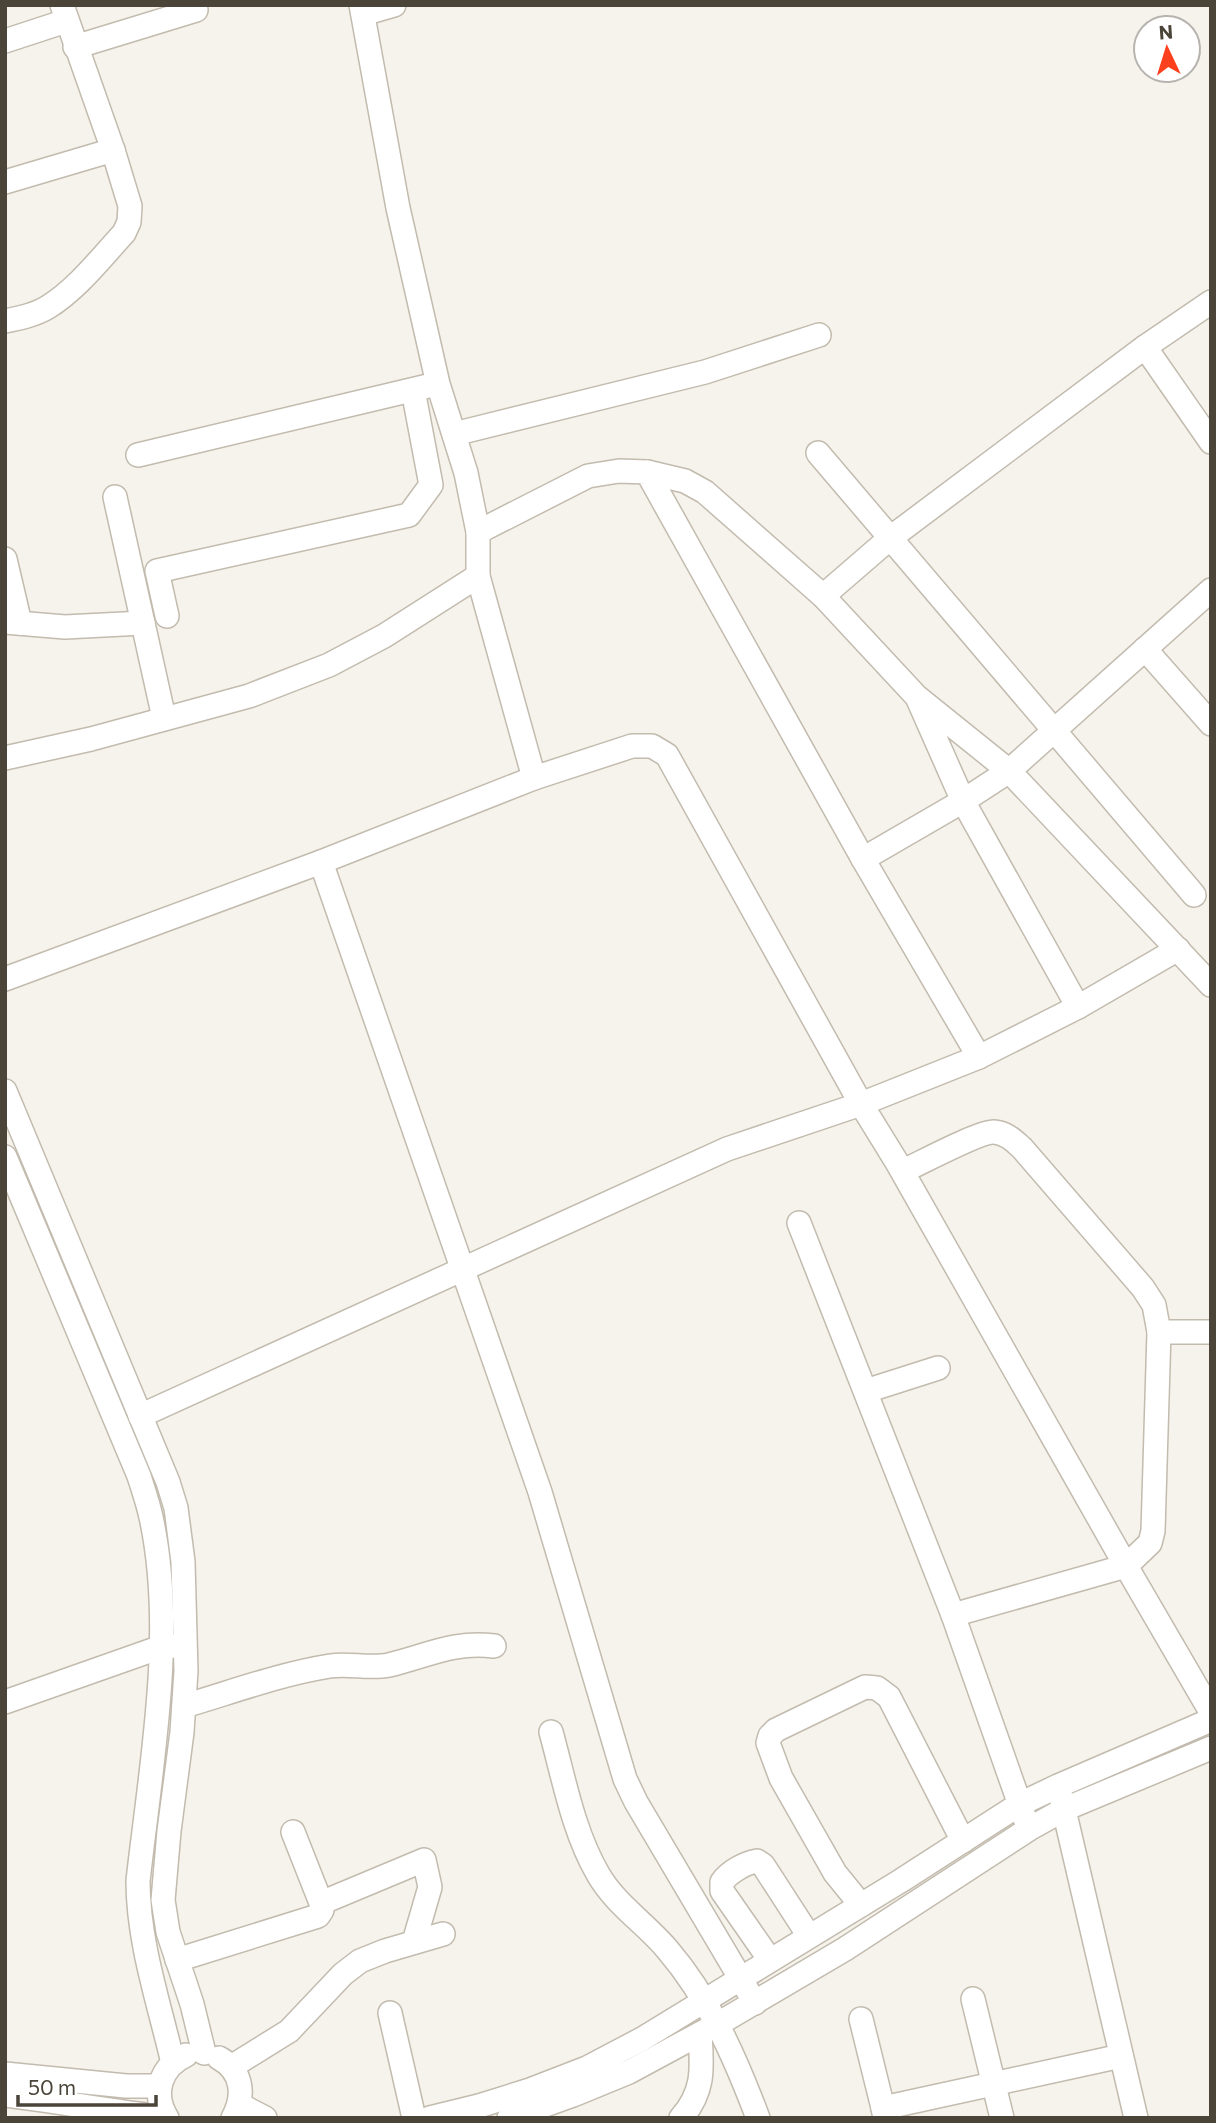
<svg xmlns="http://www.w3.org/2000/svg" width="1216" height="2123" font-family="Commissioner,sans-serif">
  <rect width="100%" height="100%" fill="#f6f3ec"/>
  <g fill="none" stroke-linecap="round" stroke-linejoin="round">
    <g stroke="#c2bbae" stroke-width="26">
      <g id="minor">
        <path d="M363,14l31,-9"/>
        <path d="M5,41l61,-20"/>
        <path d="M75,47l121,-37"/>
        <path d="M5,182l108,-32"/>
        <path d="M5,321c15,-3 30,-6 43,-14 29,-18 53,-49 76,-74l5,-11 1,-16 -17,-56 -51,-145"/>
        <path d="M1145,347l66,-45"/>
        <path d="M454,434l251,-62 114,-37"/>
        <path d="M818,453l376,442"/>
        <path d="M138,455l290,-69"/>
        <path d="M647,472l38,9 20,11 118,104 66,-57 256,-192 66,95"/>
        <path d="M115,497l49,221"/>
        <path d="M478,532l110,-56 31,-5 28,1 216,387 116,198"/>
        <path d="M5,559l15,64"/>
        <path d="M1211,590l-202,181 202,214"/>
        <path d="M823,596l94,101 92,74 -46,30 -46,-104"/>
        <path d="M167,616l-10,-45 252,-56 22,-30 -18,-95"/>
        <path d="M5,622l60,5 78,-4"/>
        <path d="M1145,649l66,75"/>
        <path d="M5,758l86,-19 158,-43 80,-31 55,-29 94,-60"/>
        <path d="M534,778l98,-32h20l15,9 194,349 37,60 228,402 -173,49"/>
        <path d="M863,859l100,-58 115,206"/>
        <path d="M321,862l219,630 85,287 11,23 119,201"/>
        <path d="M5,979l316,-117 213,-84 -56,-202v-44l-12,-59 -28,-89 -40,-176 -37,-203"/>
        <path d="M5,1091l163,391 8,26 7,54 3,109 -4,61 -13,99 -6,69 5,32 24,72 12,49"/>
        <path d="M5,1157l134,319c4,13 9,27 12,41 25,114 0,248 -13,364 0,61 21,122 35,182"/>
        <path d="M903,1171c16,-7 77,-40 91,-39 12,1 19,8 28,16l121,140 11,17 5,27 -6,199 -3,12 -24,23 85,146"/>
        <path d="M799,1223l154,392 72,204"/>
        <path d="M1159,1332h52"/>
        <path d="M866,1391l72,-23"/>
        <path d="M140,1416l587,-267 134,-45 118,-47 99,-50 100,-58"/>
        <path d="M5,1702l156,-55 14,-1"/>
        <path d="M184,1706c48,-14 96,-32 146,-40 19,-3 39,3 59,-1 38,-9 64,-24 105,-19"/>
        <path d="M551,1732c13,47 22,99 47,142 17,30 47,49 69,75 42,49 68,108 91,169"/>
        <path d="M1061,1797l75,321"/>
        <path d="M321,1903l103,-43 6,27 -16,55"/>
        <path d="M861,1905l-26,-32 -54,-95 -13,-35 2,-7 6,-6 89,-43 12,1 12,9 74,144"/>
        <path d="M177,1960l141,-44 4,-6 -1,-7 -28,-71"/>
        <path d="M770,1960l-48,-69v-9c7,-10 23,-19 35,-21l6,4 46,71"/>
        <path d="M973,1999l29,119"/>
        <path d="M390,2013l24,105"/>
        <path d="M861,2019l22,89"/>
        <path d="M219,2058c24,13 26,38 14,60"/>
        <path d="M231,2067l58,-36 54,-57 17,-13 25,-10 58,-17"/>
        <path d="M5,2074l121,12h34"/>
        <path d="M5,2095c54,6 107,17 161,22"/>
        <path d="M240,2105l25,13"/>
        <path d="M167,2118c-15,-24 -7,-51 19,-63"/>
        <path d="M430,2118l49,-12 51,-16 57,-22 55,-29 260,-159 118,-76 38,-18 153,-66"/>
        <path d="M509,2118l64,-23 56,-23 89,-48 127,-75 184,-120 36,-20 146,-61"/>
        <path d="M681,2118c24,-27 21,-51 19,-84"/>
        <path d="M885,2118l-2,-10 238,-52"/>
      </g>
    </g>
    <use href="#minor" stroke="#fff" stroke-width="23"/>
  </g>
  <rect width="1216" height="2123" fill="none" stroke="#4b4439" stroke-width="14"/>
  <g transform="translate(1167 49) rotate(356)"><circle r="33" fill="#ffffff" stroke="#b7b4b0" stroke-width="2"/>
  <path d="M0-5L12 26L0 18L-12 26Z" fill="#fc3f1d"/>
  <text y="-10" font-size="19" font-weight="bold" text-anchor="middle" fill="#4b4439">N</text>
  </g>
  <path d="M18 2095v10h138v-10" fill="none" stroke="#4b4439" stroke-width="3.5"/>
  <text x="28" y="2095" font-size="21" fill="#4b4439" stroke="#ffffff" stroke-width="5" paint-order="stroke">50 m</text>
</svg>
